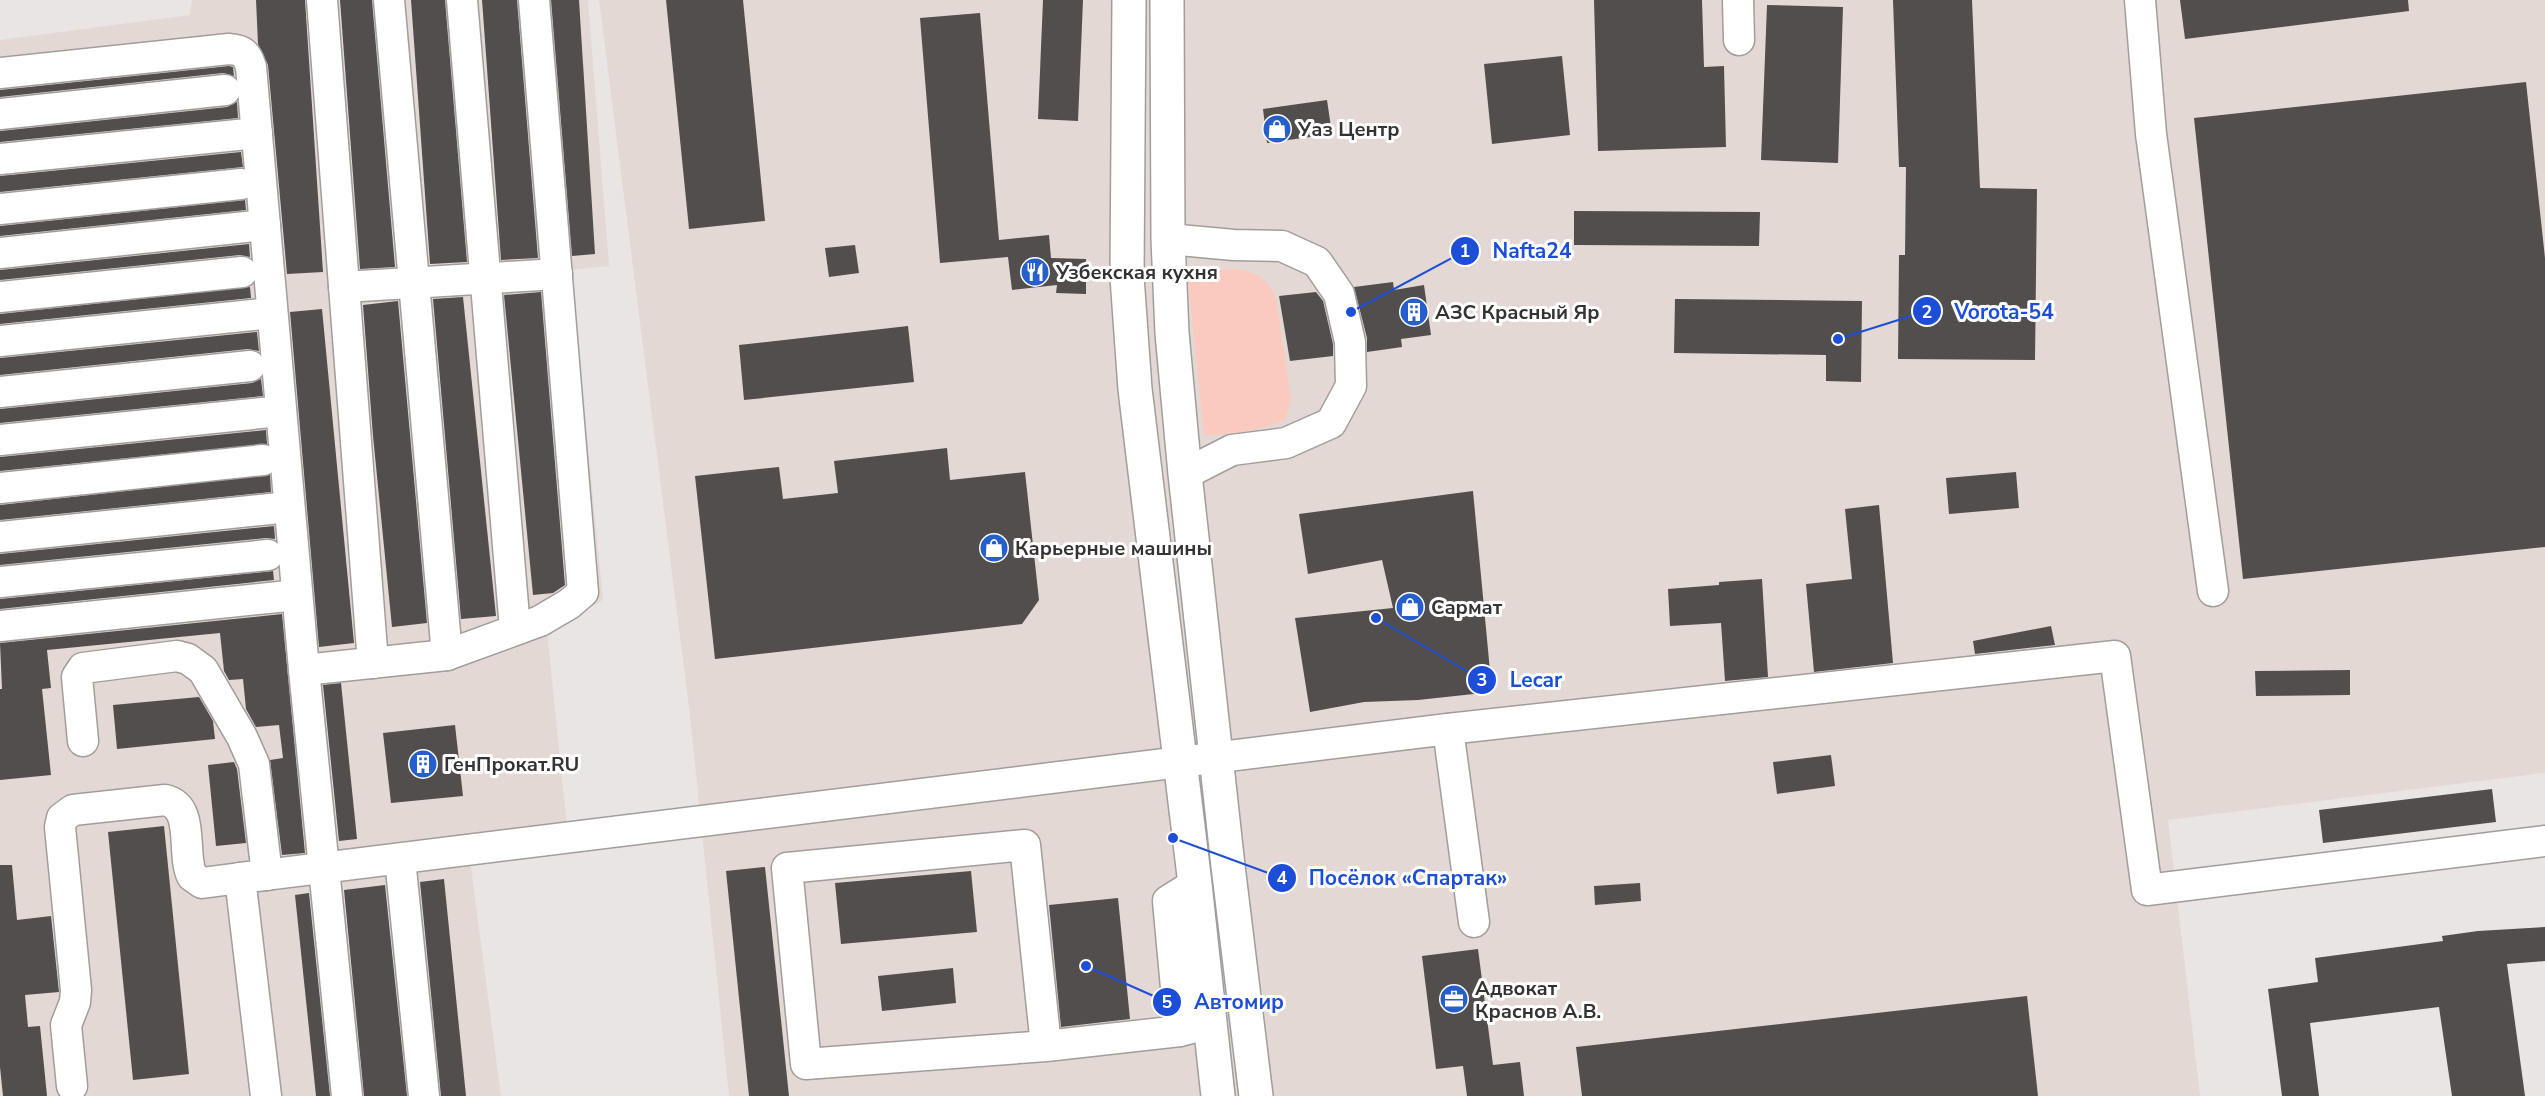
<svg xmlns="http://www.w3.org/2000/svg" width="2545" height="1096" font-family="'Nunito Sans',sans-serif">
  <rect width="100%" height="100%" fill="#e9e5e4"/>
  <g fill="#e4d8d5">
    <path d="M192,0h396l21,266 -38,4 32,330 -56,31 20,195 -100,11 34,259h-501v-1056l190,-25z"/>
    <path d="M599,0h1946v773l-377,47 32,276h-1471l-39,-381z"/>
  </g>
  <path fill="#f9cabd" d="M1236,269c23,5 29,7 40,29l15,101 -6,21c-28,11 -52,14 -81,15l-17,-164z"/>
  <g fill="#514e4d">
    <path d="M256,0h49l18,272 -36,2 -19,-209 -10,-21z"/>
    <path d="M340,0h32l23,267 -35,2z"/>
    <path d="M411,0h34l22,262 -37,2z"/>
    <path d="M482,0h35l21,258 -37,2z"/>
    <path d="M551,0h28l16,254 -23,2z"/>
    <path d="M666,0h77l22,221 -76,8z"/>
    <path d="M1043,0h40l-5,121 -40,-2z"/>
    <path d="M1594,0h108l2,67 20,-1 2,81 -128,4z"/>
    <path d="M1893,0h79l8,188 57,1 -2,171 -137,-1 1,-104h6l1,-88h-7z"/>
    <path d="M2180,0h228l1,11 -224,28z"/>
    <path d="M1767,5l76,2 -5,156 -77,-3z"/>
    <path d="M980,13l19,227 50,-5 2,23 35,1v35l-30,-1 1,-8 -45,5 -4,-33 -68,6 -20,-245z"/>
    <path d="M1562,56l8,79 -78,9 -8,-80z"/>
    <path d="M229,66l4,1 1,9 -11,-3 -223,24v-7z"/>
    <path d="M2526,82l19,176v289l-302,32 -49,-461z"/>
    <path d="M1327,100l5,34 -65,9 -4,-34z"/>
    <path d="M237,102l1,16 -238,24v-11l227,-24z"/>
    <path d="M241,152l2,15 -243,25v-16z"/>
    <path d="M245,200l1,10 -246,26v-10z"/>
    <path d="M1574,211l186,1 -1,34 -185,-1z"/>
    <path d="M249,244l1,13 -10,-2 -240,25v-10z"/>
    <path d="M855,245l4,28 -30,4 -4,-29z"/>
    <path d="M1393,282l1,8 30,-5 7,50 -30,4 1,8 -35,5v-14l-13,-51z"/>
    <path d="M250,287l1,11 -251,26v-10z"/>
    <path d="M541,292l24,293 -12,8 -20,2 -29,-300z"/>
    <path d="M1316,292l7,9 10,43v12l-43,5 -11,-65z"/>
    <path d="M463,297l33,319 -35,3 -28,-320z"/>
    <path d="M1675,299l187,2 -1,81 -35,-1v-26l-152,-2z"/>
    <path d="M398,301l29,322 -35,4 -19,-191 -10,-131z"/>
    <path d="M322,309l32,334 -35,4 -29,-335z"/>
    <path d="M908,326l6,56 -170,18 -5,-55z"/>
    <path d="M257,332l2,19 -11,-2 -248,26v-17z"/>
    <path d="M261,379l2,17 -263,27v-14l252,-26z"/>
    <path d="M266,430l1,14 -267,27v-14z"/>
    <path d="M947,448l3,32 75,-8 14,128 -17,24 -307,35 -20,-183 84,-9 4,32 55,-6 -4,-32z"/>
    <path d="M2016,472l3,36 -70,6 -3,-36z"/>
    <path d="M270,475l1,17 -271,28v-15z"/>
    <path d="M1473,491l19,201 -74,8 -54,2 -54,10 -15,-94 98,-10 -11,-48 -74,14 -9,-60z"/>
    <path d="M1879,505l14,158 -79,9 -8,-88 46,-5 -7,-70z"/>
    <path d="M274,526l1,13 -9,-1 -266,27v-11z"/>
    <path d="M273,571l1,9 -274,29v-10z"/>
    <path d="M1762,579l6,98 -43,4 -4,-58 -51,3 -2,-37 51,-4v-3z"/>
    <path d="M282,614l23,239 -23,2 -12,-95 13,-2 -4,-33 -23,2 -10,-18 -3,-30 -14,1 -5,-9 -4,-38 -173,17 4,38 -9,1 9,86 -51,5v-91h2l-2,-46z"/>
    <path d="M2051,626l4,19 -80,9 -2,-13z"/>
    <path d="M2350,670v25l-94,1 -1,-25z"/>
    <path d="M341,683l16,156 -18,2 -16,-156z"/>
    <path d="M199,697l14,24 2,18 -98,10 -4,-44z"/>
    <path d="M455,725l8,71 -72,7 -8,-70z"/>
    <path d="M1831,755l4,31 -58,8 -4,-32z"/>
    <path d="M234,762l3,7 9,74 -30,3 -8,-81z"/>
    <path d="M2492,789l4,33 -173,21 -4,-33z"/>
    <path d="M164,826l25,248 -56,6 -25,-248z"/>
    <path d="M0,865h12l5,55 34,-4 8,76 -34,3 3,32 12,-1 7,70h-44l-3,-29z"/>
    <path d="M765,867l24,229h-40l-23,-225z"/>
    <path d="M971,871l6,61 -136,12 -6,-61z"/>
    <path d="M444,879l22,217h-25l-21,-214z"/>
    <path d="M1640,883l1,18 -46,4 -1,-19z"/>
    <path d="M385,885l22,211h-43l-20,-206z"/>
    <path d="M309,893l21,203h-14l-21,-201z"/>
    <path d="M1118,898l12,121 -69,8 -12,-122z"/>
    <path d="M2545,927v34l-38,3 18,132h-73l-13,-89 -129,16 9,73h-37l-14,-107 50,-7 -3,-24 128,-17 -1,-5 36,-5z"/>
    <path d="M1478,949l15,116 27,-3 4,34h-57l-4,-30 -27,3 -14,-113z"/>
    <path d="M953,968l3,35 -74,8 -4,-35z"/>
    <path d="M2027,996l11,100h-456l-6,-49z"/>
  </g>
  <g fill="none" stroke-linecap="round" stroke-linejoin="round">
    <g stroke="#a19d9c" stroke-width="33">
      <g id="minor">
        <path d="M322,0l51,663"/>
        <path d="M389,0l58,655"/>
        <path d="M462,0l52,617"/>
        <path d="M1738,0l1,40"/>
        <path d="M2140,0l11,134 62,457"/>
        <path d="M0,73l229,-24c14,1 18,5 22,18l53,603 43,426"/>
        <path d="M0,114l225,-24"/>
        <path d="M0,159l257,-26"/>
        <path d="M0,209l241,-25"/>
        <path d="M1168,239l66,6 48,1 35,16 22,32 11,48 1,44 -20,37 -45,20 -54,7 -47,24"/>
        <path d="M0,253l265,-28"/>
        <path d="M344,287l213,-13"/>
        <path d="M0,297l242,-25"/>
        <path d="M0,341l272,-28"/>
        <path d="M0,392l250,-26"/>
        <path d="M0,440l281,-29"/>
        <path d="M0,488l263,-28"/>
        <path d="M0,537l289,-30"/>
        <path d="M0,582l268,-27"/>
        <path d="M0,626l297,-31"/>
        <path d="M304,670l143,-15 93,-34 29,-17 14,-12 -49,-592"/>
        <path d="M1448,729l26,193"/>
        <path d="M83,741l-6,-64 6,-9 94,-12 11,3 15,11 39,67 12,27 13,111"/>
        <path d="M400,859l24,237"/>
        <path d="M1180,1031l-12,-130 27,-17"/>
        <path d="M1046,1046l-21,-201 -238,23 19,196 240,-18 134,-15 30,-8"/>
        <path d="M72,1086l-6,-61 9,-23 1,-12 -16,-163 2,-9 11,-8 92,-10c31,7 16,53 27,76l10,7 38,-5"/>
        <path d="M266,1096l-26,-218 1208,-149 667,-73 32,234 398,-49"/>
      </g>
    </g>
    <g stroke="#a19d9c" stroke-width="36">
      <g id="highway">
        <path d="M1129,0l-2,277 8,112 60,495 23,212"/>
        <path d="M1167,0l1,239 4,94 13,141 43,392 28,230"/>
      </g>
    </g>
    <use href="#minor" stroke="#fff" stroke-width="30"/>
    <use href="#highway" stroke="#fff" stroke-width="33"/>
  </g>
  <defs>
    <g id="shop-disc" transform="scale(1.5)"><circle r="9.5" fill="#265fcc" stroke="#fff"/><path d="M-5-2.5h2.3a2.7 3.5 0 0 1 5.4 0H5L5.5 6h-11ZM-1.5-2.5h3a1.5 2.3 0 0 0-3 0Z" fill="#fff"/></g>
    <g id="restaurant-disc" transform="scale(1.5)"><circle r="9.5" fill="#265fcc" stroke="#fff"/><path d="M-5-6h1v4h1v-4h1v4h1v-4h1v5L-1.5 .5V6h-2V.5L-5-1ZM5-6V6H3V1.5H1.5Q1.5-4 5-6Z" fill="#fff"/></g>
    <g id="building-disc" transform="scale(1.5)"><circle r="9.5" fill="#265fcc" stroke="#fff"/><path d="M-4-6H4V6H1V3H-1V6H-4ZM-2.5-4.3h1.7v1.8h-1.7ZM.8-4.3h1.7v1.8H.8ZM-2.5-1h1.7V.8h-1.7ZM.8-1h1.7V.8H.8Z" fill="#fff"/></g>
    <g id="office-disc" transform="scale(1.5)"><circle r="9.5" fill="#265fcc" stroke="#fff"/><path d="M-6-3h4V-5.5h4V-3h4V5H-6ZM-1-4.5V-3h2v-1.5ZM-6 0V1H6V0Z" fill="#fff"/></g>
  </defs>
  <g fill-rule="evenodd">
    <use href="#shop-disc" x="1277" y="129"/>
    <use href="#restaurant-disc" x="1035" y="272"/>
    <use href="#building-disc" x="1414" y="312"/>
    <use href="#shop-disc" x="994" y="548"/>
    <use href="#shop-disc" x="1410" y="607"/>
    <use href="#building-disc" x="423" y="764"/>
    <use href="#office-disc" x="1454" y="999"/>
  </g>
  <g text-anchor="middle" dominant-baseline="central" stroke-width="6" stroke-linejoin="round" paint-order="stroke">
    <g font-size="20" font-weight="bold" fill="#343332" stroke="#fff" text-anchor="start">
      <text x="1298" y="129">Уаз Центр</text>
      <text x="1056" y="272">Узбекская кухня</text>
      <text x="1435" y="312">АЗС Красный Яр</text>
      <text x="1015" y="548">Карьерные машины</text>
      <text x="1431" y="607">Сармат</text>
      <text x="444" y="764">ГенПрокат.RU</text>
      <text x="1475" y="988">Адвокат<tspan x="1475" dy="23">Краснов А.В.</tspan></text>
    </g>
  </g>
  <path fill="none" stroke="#1d4ed8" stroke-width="2" d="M1351 312L1465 251M1838 339L1927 311M1376 618L1482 680M1173 838L1282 878M1086 966L1167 1002"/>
  <g fill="#1d4ed8" stroke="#fff" stroke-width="2">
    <circle cx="1351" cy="312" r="6"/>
    <circle cx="1838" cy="339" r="6"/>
    <circle cx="1376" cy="618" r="6"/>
    <circle cx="1173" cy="838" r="6"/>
    <circle cx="1086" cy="966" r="6"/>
    <circle cx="1465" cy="251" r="15"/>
    <circle cx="1927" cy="311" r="15"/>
    <circle cx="1482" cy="680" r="15"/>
    <circle cx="1282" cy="878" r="15"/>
    <circle cx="1167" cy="1002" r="15"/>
  </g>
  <g font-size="18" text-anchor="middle" font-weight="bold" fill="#fff">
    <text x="1465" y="257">1</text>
    <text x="1927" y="318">2</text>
    <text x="1482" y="686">3</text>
    <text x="1282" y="884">4</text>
    <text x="1167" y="1008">5</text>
  </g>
  <g font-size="21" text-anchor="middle" font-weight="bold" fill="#1d4ed8" stroke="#fff" stroke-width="6" stroke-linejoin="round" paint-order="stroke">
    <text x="1532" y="258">Nafta24</text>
    <text x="2004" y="319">Vorota-54</text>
    <text x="1536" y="687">Lecar</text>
    <text x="1408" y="885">Посёлок «Спартак»</text>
    <text x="1239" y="1009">Автомир</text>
  </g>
</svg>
